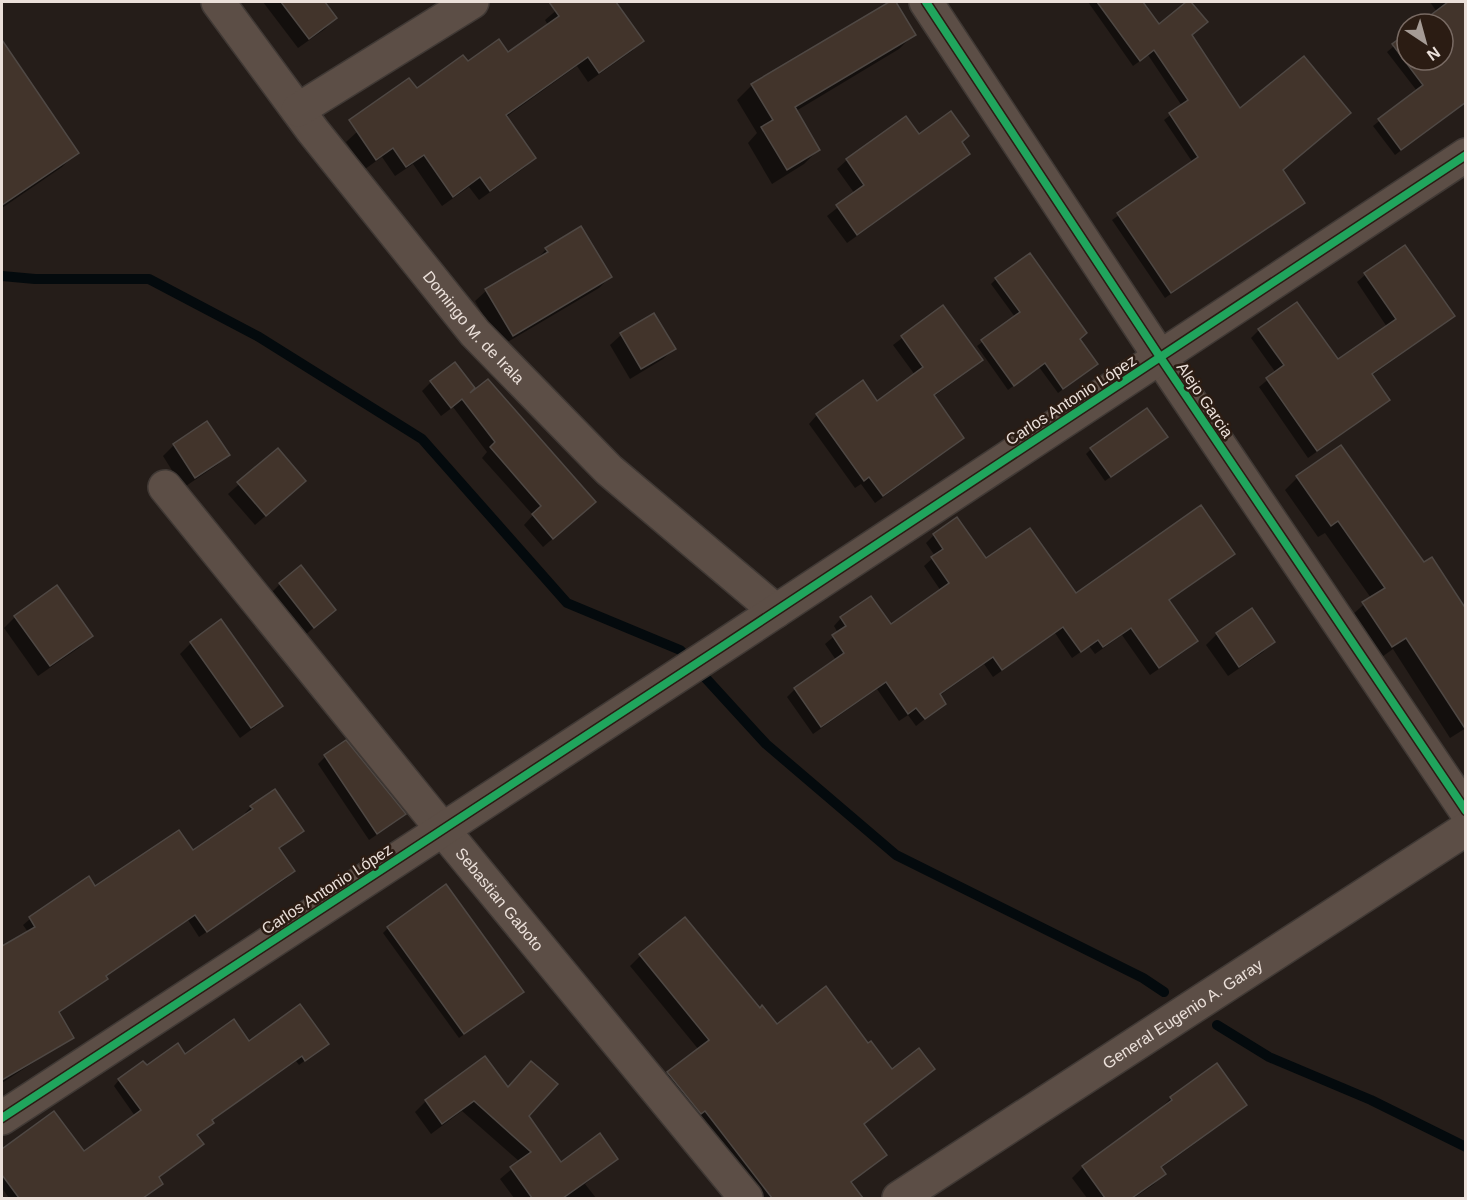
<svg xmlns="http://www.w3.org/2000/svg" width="1467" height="1200" font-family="Helvetica,sans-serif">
  <rect width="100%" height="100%" fill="#251d19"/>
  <g fill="#0007">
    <path d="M263,2h60l12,16 -10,11 -27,19z"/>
    <path d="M566,2h48l28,39 -10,10 -44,31 -11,-16 -71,51 29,41 -11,10 -45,32 -10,-13 -27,19 -29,-42 -18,12 -13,-19 -17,12 -19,-27 11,-10 106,-75 4,6 41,-9 40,-29 -3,-5z"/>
    <path d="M892,2h3l19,32 -15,15 -103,62 23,38 -15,15 -32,20 -24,-41 9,-10 -20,-33 15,-15z"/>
    <path d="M1088,2h53l18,24 30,-24 17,20 -16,14 113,167 -138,95 -53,-78 81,-57 -29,-43 18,-14 -34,-51 -15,11z"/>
    <path d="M1430,2h36v99l-71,54 -22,-29 44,-35 -30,-39 20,-17v25h36v-36h-22l16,-12z"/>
    <path d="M2,42l75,110 -15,15 -60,41z"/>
    <path d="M918,136l43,7 7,11 -10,9 -111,80 -20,-27 28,-22 -18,-25 10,-9z"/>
    <path d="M1404,247l49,69 -8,7 -74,53 17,23 -8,8 -72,51 -49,-71 17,-14 -25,-35 8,-8 78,31 50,-34 -30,-45 8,-7z"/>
    <path d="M546,249l64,28 -11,11 -98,58 -26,-45 11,-10 50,-30z"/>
    <path d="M996,279l82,60 13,29 -33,25 -19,-26 -31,23 -31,-44 38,-29 -24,-33z"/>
    <path d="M943,307l38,53 -8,8 -40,29 30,41 -9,8 -79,57 -14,-19 -6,4 -46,-64 8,-9 60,-12 38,-28 -22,-30z"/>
    <path d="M621,335l53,14 -11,10 -33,20 -20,-34z"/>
    <path d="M431,382l38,11 116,118 -42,36 -19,-22 9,-10 -51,-57 5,-6 -34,-45 -12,9 -19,-25z"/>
    <path d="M207,423l21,32 -11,10 -34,23 -20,-32 11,-11z"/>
    <path d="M1166,437l-61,44 -19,-27 5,-5z"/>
    <path d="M278,450l16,41 -39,34 -27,-31z"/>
    <path d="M1297,478l126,87 43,163 -16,10 -57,-89 -14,10 -28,-43 20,-18 -46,-65 -7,4 -33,-47z"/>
    <path d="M934,535l52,25 90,35 157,-42 -8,8 -57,40 28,40 -8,8 -38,26 -28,-40 -27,19 -6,-8 -17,12 -17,-25 -62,44 -9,-13 -45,32 5,8 -28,22 -8,-11 -9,6 -22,-32 -64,45 -26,-37 8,-8 41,-29 -11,-16 13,-11 -4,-7 7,-8 49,8 51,-35 -17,-25 11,-10 -9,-13z"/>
    <path d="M280,584l54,26 -31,27 -33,-43z"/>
    <path d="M1252,610l21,31 -10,11 -35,24 -22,-31 11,-11z"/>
    <path d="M15,617l76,19 -11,11 -42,29 -34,-48z"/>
    <path d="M220,621l61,84 -11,11 -30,22 -60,-84 11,-11z"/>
    <path d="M325,757l79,57 -7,7 -28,19 -51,-76z"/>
    <path d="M251,807l44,30 -17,12 15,22 -6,7 -88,59 -11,-17 -83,57 -6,8 -41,28 7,29 -63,41v-135l26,-16 -5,-7 7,-6 58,-40 7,9 97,-36 54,-36 -1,-3z"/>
    <path d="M388,928l129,68 -58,42 -76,-105z"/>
    <path d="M640,956l119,54 18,16 91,19 23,26 42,-2 -10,10 -60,46 22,29 -35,30 11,14h-107l-96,-114 41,-34 -69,-84z"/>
    <path d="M249,1043l78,1 -28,21 -3,-4 -85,60 -15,15 6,8 -44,34 3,5 -18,15h-18l-5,-6 -10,6h-101l-7,-10v-37l52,-38 29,40 52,-37 -21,-30 5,-6 27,-13 39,-11z"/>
    <path d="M485,1058l75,106 56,-5 -31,25 11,14h-82l-14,-19 20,-17 -58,-51 -31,23 -16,-22 11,-11z"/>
    <path d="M1171,1098l74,7 -11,10 -74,54 4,5 -11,11 -19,13h-47l-15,-20 11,-11 78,-57 -1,-1z"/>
  </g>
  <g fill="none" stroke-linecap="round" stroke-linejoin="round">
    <g stroke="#040a0d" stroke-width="10">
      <path d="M2,276l33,3h114l110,58 163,102 145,164 113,47 86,94 130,111 247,123 21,14"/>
      <path d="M1217,1025l52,32 102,43 95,47"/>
    </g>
  </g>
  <g fill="#42342b" stroke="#4f4844" stroke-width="1.5">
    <path d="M281,2h44l12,16 -28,21z"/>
    <path d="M549,2h67l28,39 -45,32 -11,-16 -82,58 30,43 -46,33 -10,-14 -27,20 -29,-42 -18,12 -13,-19 -17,12 -27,-40 60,-42 8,10 46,-33 5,6 31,-22 9,13 51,-36z"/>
    <path d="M889,2h7l20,33 -121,72 25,43 -33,20 -26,-43 12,-7 -22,-36z"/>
    <path d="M1097,2h46l16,22 27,-22h5l17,20 -16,13 48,73 64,-52 47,57 -68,57 22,33 -134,90 -54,-80 81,-56 -29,-44 19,-13 -34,-50 -14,11z"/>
    <path d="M1448,2h18v100l-65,48 -23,-31 45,-34 -31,-41 15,-11v27h36v-36h-24z"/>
    <path d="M2,40l77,113 -77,52z"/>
    <path d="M951,111l18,25 -7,6 8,12 -113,81 -21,-30 28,-20 -18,-26 60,-43 13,18z"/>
    <path d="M581,226l31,51 -99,59 -28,-47 63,-37 -3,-4z"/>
    <path d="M1405,245l50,71 -83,58 18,26 -73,51 -51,-73 18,-13 -26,-36 39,-27 41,57 58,-40 -32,-46z"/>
    <path d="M1030,253l57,80 -7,6 18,25 -35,25 -18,-26 -31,23 -33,-46 39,-28 -25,-34z"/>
    <path d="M943,305l40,55 -49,35 30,43 -81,58 -14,-19 -5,4 -48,-67 47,-34 14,21 46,-34 -22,-31z"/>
    <path d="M654,313l22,36 -35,20 -21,-36z"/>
    <path d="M455,362l20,26 -5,5 18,-14 108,123 -43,37 -21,-25 9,-8 -51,-59 5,-5 -33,-43 -11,9 -21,-27z"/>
    <path d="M1147,408l21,29 -57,40 -21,-29z"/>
    <path d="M207,421l23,34 -35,23 -22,-34z"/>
    <path d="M1341,445l83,117 8,-5 34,52v121l-60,-92 -14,9 -30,-45 23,-14 -47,-67 -7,5 -35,-50z"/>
    <path d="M278,448l28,33 -40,35 -29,-34z"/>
    <path d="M1201,505l34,49 -66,46 29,41 -39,27 -28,-40 -28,19 -5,-7 -17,12 -18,-25 -61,43 -9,-13 -53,37 6,10 -21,15 -9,-11 -8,6 -22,-32 -65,45 -27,-39 50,-35 -12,-18 14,-9 -6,-9 31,-21 20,28 58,-41 -18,-26 12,-8 -10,-15 24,-17 29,41 44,-30 46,65z"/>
    <path d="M301,565l35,45 -22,18 -35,-45z"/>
    <path d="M57,585l36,51 -43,30 -36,-50z"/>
    <path d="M1252,608l23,34 -36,25 -23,-34z"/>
    <path d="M221,619l62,87 -32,22 -61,-86z"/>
    <path d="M346,740l60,74 -29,20 -53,-79z"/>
    <path d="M275,789l29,42 -25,17 16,23 -88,61 -12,-17 -89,61 2,3 -49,33 15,26 -72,42v-134l33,-19 -6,-10 60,-41 6,10 84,-56 14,20 60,-41 -3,-3z"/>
    <path d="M446,884l78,108 -60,42 -77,-107z"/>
    <path d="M685,917l75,91 2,-3 15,19 49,-38 42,57 3,-2 21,28 27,-21 16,21 -71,55 23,31 -36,27 12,16h-91l-67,-87 -4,3 -34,-42 42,-32 -70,-86z"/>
    <path d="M300,1004l29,40 -24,17 -3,-5 -90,64 2,3 -17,12 7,9 -45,33 4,7 -20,14h-124l-17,-23v-26l52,-38 30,40 57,-41 -23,-31 25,-18 4,4 31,-22 7,11 49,-35 15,22z"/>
    <path d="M485,1056l23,31 23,-26 27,23 -29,32 32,46 39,-29 18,26 -55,39h-31l-22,-31 21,-15 -57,-51 -32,23 -17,-24z"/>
    <path d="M1217,1063l30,42 -86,62 5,7 -34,24h-27l-23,-32 90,-66 -2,-3z"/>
  </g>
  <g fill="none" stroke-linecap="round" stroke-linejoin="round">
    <g stroke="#403935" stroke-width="36">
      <g id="minor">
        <path id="s1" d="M218,2l95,129 162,202 134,137 167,141"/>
        <path d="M926,2l234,355 306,454"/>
        <path d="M298,110l174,-108"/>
        <path id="s2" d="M165,487l278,343 303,368"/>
        <path d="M2,1118l718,-470 746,-493"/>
        <path id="s3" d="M899,1198l567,-369"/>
      </g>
    </g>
    <use href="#minor" stroke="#5c4e46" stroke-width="33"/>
    <g stroke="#2b1c13" stroke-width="11">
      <g id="cycleway">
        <path d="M926,2l234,355 306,454"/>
        <path d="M2,1118l718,-470 746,-493"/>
      </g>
    </g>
    <use href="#cycleway" stroke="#20a55d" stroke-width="8"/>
  </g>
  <g text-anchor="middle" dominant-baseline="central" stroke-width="5" stroke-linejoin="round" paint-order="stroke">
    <g font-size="16" fill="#ebe0da" stroke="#2b1c13">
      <text stroke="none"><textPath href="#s1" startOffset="414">Domingo M. de Irala</textPath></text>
      <text transform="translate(1071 400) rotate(-33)">Carlos Antonio López</text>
      <text transform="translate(1205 400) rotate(56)">Alejo Garcia</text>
      <text transform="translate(327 889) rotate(-33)">Carlos Antonio López</text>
      <text stroke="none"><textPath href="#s2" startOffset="531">Sebastian Gaboto</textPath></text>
      <text stroke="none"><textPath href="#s3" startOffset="338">General Eugenio A. Garay</textPath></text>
    </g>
  </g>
  <rect width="1467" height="1200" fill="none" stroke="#ebe0da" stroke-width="6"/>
  <g transform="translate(1425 42) rotate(144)"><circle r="28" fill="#2b1c13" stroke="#786a63" stroke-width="1.5"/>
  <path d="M0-4.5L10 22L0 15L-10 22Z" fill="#a69c96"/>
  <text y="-9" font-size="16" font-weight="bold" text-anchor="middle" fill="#ebe0da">N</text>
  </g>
</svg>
